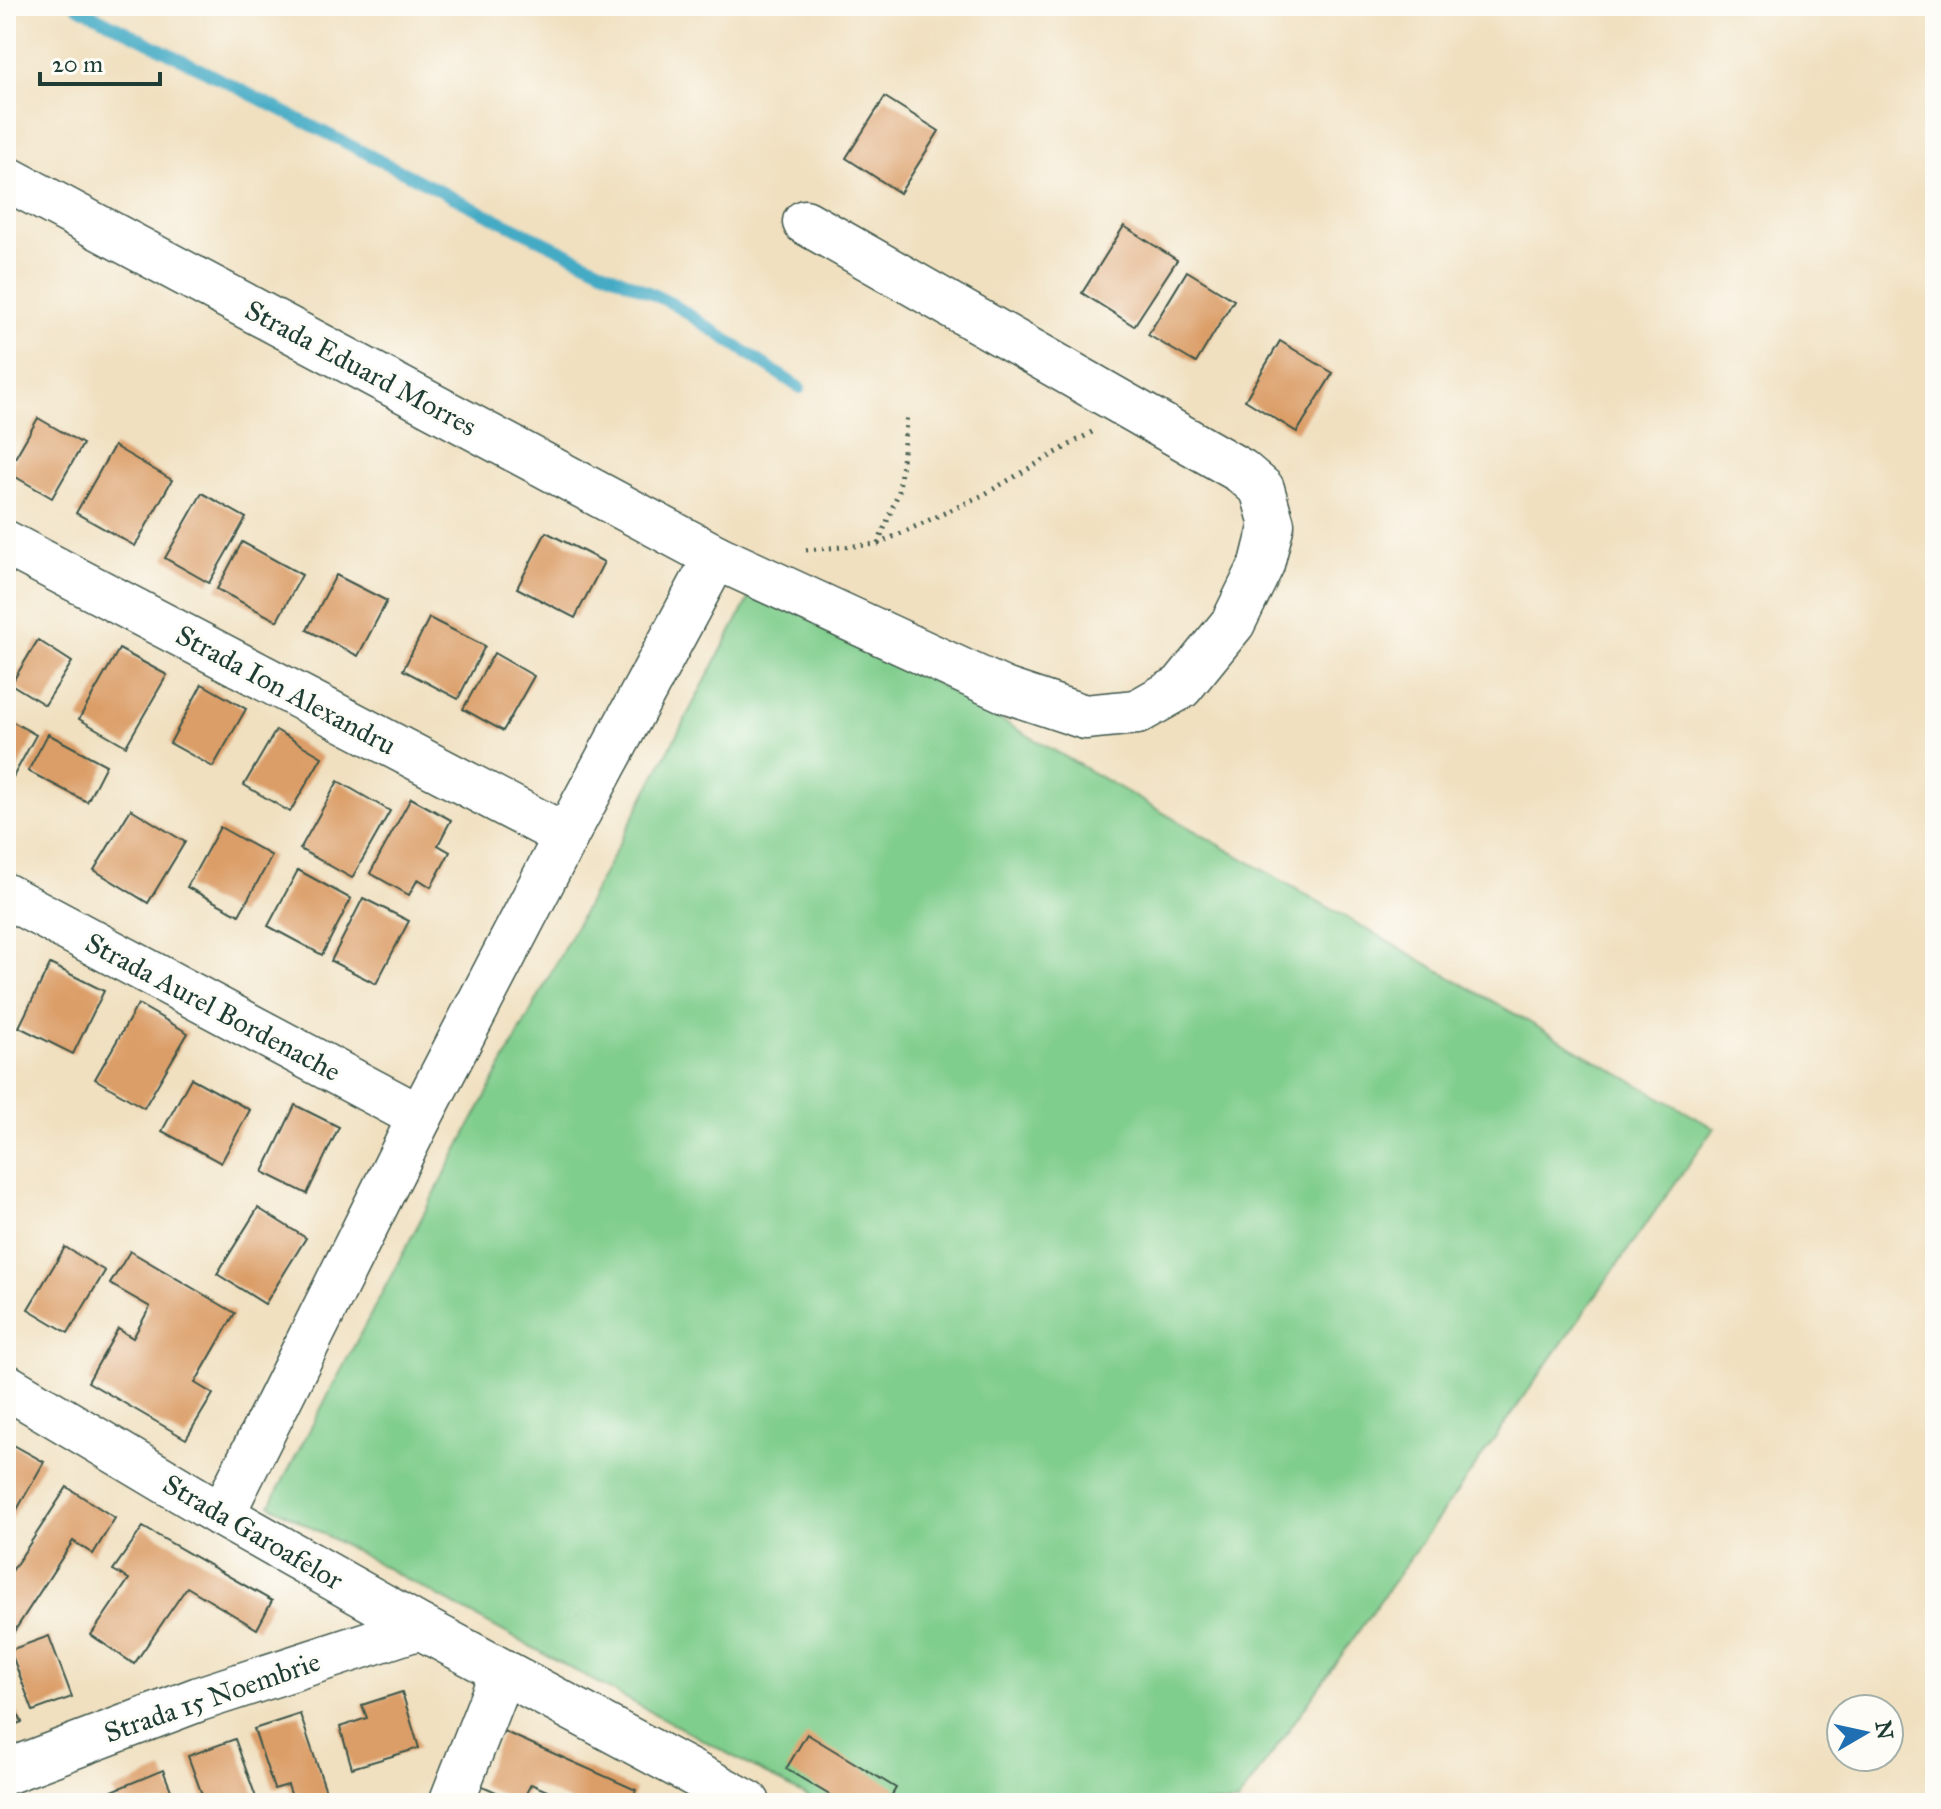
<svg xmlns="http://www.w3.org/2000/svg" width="1941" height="1809" font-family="'IM FELL Great Primer',serif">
  <rect width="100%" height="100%" fill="#fdfcf7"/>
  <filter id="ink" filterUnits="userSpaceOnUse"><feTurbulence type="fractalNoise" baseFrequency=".0125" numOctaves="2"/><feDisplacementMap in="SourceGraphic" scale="16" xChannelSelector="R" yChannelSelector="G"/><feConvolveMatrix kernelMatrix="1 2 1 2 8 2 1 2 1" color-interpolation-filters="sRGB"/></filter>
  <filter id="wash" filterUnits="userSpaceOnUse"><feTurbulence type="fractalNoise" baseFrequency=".006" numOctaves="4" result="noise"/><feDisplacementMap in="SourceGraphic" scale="32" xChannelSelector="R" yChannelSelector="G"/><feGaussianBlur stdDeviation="1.8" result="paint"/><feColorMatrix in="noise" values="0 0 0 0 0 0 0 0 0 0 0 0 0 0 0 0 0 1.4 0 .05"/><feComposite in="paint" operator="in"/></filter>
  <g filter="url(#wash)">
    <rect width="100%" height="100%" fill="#f0e0c0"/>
    <path fill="#80ce8d" stroke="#508660" stroke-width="2" d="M758,581l956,547 -477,675h-418l-549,-298z"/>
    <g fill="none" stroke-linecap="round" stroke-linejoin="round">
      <path stroke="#45abc5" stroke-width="12" d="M76,6l396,201 201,97 127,84"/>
    </g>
    <g id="blocks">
      <g fill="#db9e68">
        <path d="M885,97l54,34 -39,62 -54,-35z"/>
        <path d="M1124,226l53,34 -43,66 -52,-33z"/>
        <path d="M1187,271l47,29 -38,63 -48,-28z"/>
        <path d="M1280,341l53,32 -36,59 -52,-32z"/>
        <path d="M38,418l45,26 -31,54 -45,-26z"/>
        <path d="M114,446l58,34 -37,66 -59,-33z"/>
        <path d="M202,493l44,25 -37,65 -44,-25z"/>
        <path d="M546,532l58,30 -29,56 -58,-30z"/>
        <path d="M242,542l60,33 -25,46 -60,-32z"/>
        <path d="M336,575l51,26 -29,55 -51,-26z"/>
        <path d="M429,618l56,28 -27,53 -55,-29z"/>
        <path d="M38,640l34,22 -27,43 -34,-21z"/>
        <path d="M119,649l48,26 -41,71 -47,-27z"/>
        <path d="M494,653l40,23 -31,55 -40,-22z"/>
        <path d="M202,684l44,25 -33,58 -43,-24z"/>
        <path d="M6,718l30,17 -23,42 -7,-4z"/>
        <path d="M276,730l46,27 -32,55 -46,-27z"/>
        <path d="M48,734l58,31 -19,37 -59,-31z"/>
        <path d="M338,781l52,30 -38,67 -52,-29z"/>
        <path d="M411,798l40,22 -13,25 12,7 -19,35 -13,-8 -9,16 -39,-22z"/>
        <path d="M131,809l54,33 -37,61 -54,-33z"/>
        <path d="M220,827l52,29 -33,59 -52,-28z"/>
        <path d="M298,870l53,29 -29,56 -54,-29z"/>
        <path d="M363,898l46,23 -33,63 -45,-23z"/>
        <path d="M50,964l54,27 -31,63 -54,-27z"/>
        <path d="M138,1004l50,29 -44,75 -49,-29z"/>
        <path d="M191,1078l59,32 -29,53 -59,-32z"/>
        <path d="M295,1105l44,22 -32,67 -44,-22z"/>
        <path d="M258,1208l48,30 -41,66 -48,-30z"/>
        <path d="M65,1247l40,24 -37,62 -40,-24z"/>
        <path d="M130,1251l105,62 -40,70 18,11 -27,45 -98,-57 30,-53 15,9 17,-31 -40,-23z"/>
        <path d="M10,1443l34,19 -38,67v-79z"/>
        <path d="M67,1487l48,31 -22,36 -20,-13 -61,94 -6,-4v-51z"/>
        <path d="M143,1527l129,74 -15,28 -70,-42 -53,77 -43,-29 38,-56 -16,-9z"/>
        <path d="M49,1636l23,61 -39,14 -23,-61z"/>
        <path d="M6,1692l16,30 -16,6z"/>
        <path d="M402,1692l17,56 -67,20 -12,-41 27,-9 -5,-13z"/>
        <path d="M300,1714l30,89h-36l-6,-18 -14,4 -20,-60z"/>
        <path d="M503,1731l133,59 -5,13h-56l-44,-19 -10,19 -41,-18z"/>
        <path d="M807,1734l89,54 -9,15h-44l-57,-34z"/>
        <path d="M235,1739l23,64h-53l-17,-47z"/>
        <path d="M163,1770l13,33h-59l-5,-12z"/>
      </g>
    </g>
  </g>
  <g filter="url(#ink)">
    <use href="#blocks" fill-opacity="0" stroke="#3e5549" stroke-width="2"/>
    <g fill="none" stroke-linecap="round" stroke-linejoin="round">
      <g stroke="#3e5549" stroke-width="47">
        <g id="minor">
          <path d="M6,178l710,379 288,133 81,27 52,-5 44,-25 52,-64 29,-59 10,-40 -10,-35 -21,-18 -436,-249"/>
          <path d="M6,543l560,293"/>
          <path d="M6,896l414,221"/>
          <path d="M6,1386l216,129 198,112 328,176"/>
          <path d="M222,1515l198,-398 146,-281 150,-279"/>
          <path d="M6,1772l193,-73 221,-72"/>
          <path d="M451,1803l51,-130"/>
        </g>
      </g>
      <g stroke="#3e5549" stroke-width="5" stroke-dasharray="2 6" stroke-linecap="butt">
        <path d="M878,544l21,-53 8,-77"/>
        <path d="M806,550l72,-6 105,-49 109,-63"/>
      </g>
      <use href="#minor" stroke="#fff" stroke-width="44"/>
    </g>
  </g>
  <g text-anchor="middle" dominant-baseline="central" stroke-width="6" stroke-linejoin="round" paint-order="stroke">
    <g font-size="28" fill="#1f3d34" stroke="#fdfcf7">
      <text transform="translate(361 368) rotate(28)">Strada Eduard Morres</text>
      <text transform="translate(286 690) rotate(28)">Strada Ion Alexandru</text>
      <text transform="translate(213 1007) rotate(28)">Strada Aurel Bordenache</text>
      <text transform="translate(253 1532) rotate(30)">Strada Garoafelor</text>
      <text transform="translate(212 1697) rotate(-19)">Strada 15 Noembrie</text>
    </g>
  </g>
  <rect width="1941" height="1809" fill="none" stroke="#fdfcf7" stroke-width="32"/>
  <g transform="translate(1865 1733) rotate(81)"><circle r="38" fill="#fdfcf7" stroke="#a4b0a9" stroke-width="2"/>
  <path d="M0-6L14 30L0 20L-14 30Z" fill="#1f6fb2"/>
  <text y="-12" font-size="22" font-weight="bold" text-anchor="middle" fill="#1f3d34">N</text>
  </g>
  <path d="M40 72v12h120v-12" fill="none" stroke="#1f3d34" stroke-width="4"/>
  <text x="52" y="72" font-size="24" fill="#1f3d34" stroke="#fdfcf7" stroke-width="6" paint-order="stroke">20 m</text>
</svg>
